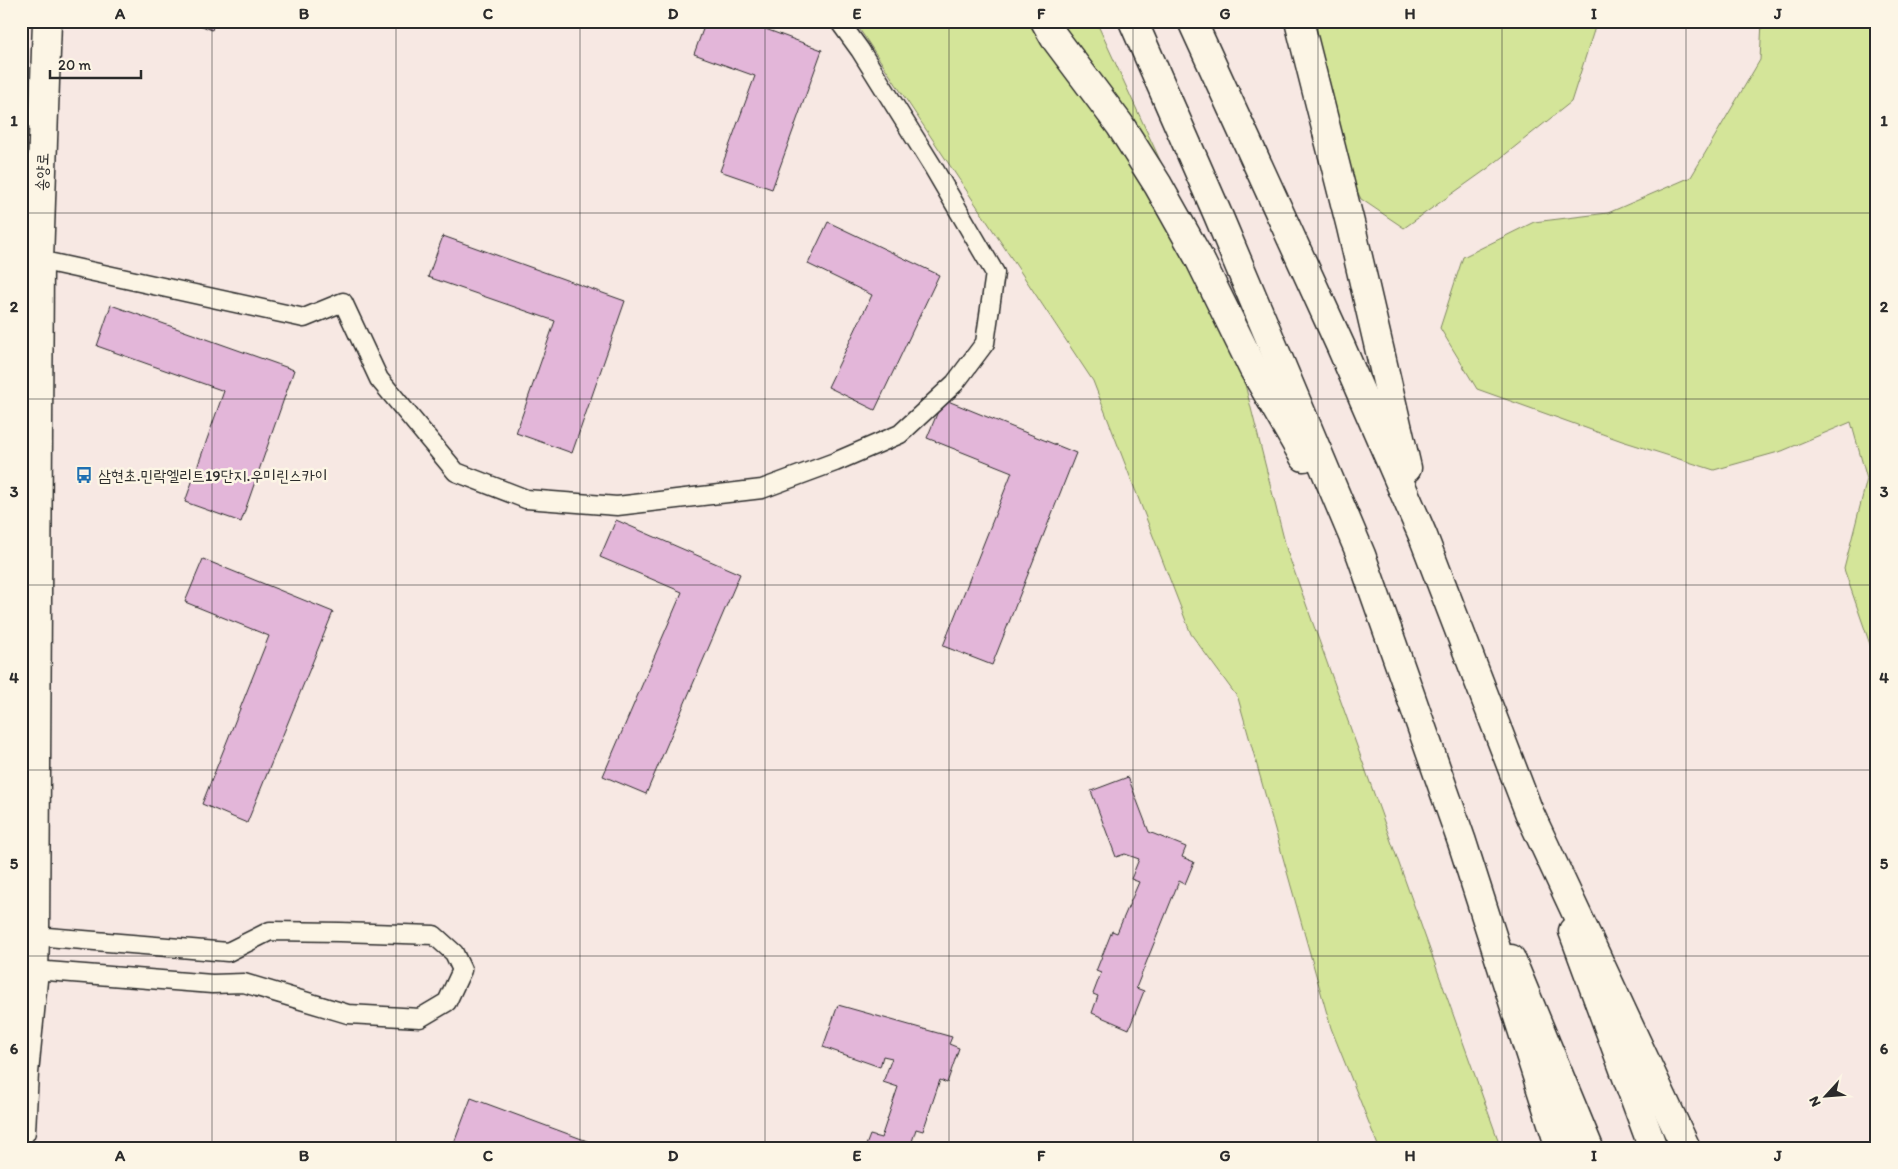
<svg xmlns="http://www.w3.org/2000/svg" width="1898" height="1169" font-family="Itim,'Poor Story',sans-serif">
  <rect width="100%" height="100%" fill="#f7e8e3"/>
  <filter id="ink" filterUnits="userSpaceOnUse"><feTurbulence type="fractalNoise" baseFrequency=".02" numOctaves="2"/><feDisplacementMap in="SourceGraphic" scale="10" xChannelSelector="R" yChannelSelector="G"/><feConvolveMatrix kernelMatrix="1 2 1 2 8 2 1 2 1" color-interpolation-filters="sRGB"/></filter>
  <g filter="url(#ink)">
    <g fill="#d4e599" stroke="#808862">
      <path d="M854,21h242l127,276 64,254 214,597h-122l-48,-120 -93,-330 -47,-64 -98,-253z"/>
      <path d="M1291,21h306l-26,81 -84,67 -83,59 -43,-29 -51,-104z"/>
      <path d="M1762,21h115v632h-4l-29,-84 23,-90 -16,-57 -69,29 -68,19 -92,-29 -145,-52 -37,-61 23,-71 71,-35 74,-9 83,-36 69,-117z"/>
    </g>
    <g fill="#e3b6d9" stroke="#2b2b2b">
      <path d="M190,21h25l-3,9z"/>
      <path d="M706,21h38l78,29 -50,139 -52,-18 35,-95 -61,-22z"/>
      <path d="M828,222l111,53 -64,135 -47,-23 44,-92 -64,-31z"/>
      <path d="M443,236l182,65 -53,152 -56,-20 39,-112 -127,-44z"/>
      <path d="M111,305l183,65 -53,152 -56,-20 39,-111 -127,-45z"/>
      <path d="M943,399l133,54 -84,212 -49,-19 69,-174 -85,-34z"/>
      <path d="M616,520l124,54 -94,220 -43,-18 79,-184 -82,-35z"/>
      <path d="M203,559l130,53 -86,211 -45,-19 67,-168 -84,-34z"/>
      <path d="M1128,777l21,55 37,15 -4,10 12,5 -9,22 -6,-3 -43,107 8,3 -15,38 -37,-16 6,-17 -5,-2 8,-21 -5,-2 16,-40 5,2 22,-51 -8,-3 8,-20 -14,-5 -9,3 -25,-66z"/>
      <path d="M838,1005l114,32 -3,7 10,4 -12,35 -7,-3 -17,51 -7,-2 -6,19h-45l5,-13 11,3 17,-51 -15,-5 9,-24 -9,-2 -3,11 -57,-20z"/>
      <path d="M471,1098l135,50h-140l-12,-5z"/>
    </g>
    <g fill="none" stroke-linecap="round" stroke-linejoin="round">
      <g stroke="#2b2b2b" stroke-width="21">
        <g id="service">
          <path d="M21,117l23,1"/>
          <path d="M21,163l22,2"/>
          <path d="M39,260l265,58 39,-16 36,77 77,93 70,27 91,7 145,-17 73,-27 65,-28 55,-51 30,-40 10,-70 -62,-106 -73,-117 -21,-29"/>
          <path d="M34,970l178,14 32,-1 104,31 72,4 27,-16 15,-32 -8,-17 -20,-18 -94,-3 -70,-1 -42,21 -193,-16"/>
        </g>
      </g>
      <g stroke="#2b2b2b" stroke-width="31">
        <path id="minor" d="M21,1131l3,-58 10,-103 1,-34 4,-676 8,-239"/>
      </g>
      <g stroke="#2b2b2b" stroke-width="31">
        <g id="trunk">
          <path d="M1573,931l80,217"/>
          <path d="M1511,959l78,189"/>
        </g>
      </g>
      <g stroke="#2b2b2b" stroke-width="31">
        <g id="motorway">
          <path d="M1045,21l9,16 66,88 38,60 41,73 54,110 51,89"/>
          <path d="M1133,21l85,194 143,340 101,287 98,306"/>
          <path d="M1192,21l149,326 82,189 106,276 157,336"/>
          <path d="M1299,21l52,206 56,241"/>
        </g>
      </g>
      <use href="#service" stroke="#fcf5e5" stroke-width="18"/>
      <use href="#minor" stroke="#fcf5e5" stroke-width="28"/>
      <use href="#trunk" stroke="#fcf5e5" stroke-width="28"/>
      <use href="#motorway" stroke="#fcf5e5" stroke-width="28"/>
    </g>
  </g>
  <path fill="none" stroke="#2b2b2b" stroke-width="1" stroke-opacity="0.55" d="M212,21v1127M396,21v1127M580,21v1127M765,21v1127M949,21v1127M1133,21v1127M1318,21v1127M1502,21v1127M1686,21v1127M21,213h1856M21,399h1856M21,585h1856M21,770h1856M21,956h1856"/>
  <defs>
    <g id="bus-bare" transform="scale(1.35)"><path d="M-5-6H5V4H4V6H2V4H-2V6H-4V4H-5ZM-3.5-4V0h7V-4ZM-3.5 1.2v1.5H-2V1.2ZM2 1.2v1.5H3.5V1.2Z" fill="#1f6fb2" stroke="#fcf5e5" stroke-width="2.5" paint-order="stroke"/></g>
  </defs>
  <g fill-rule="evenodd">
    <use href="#bus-bare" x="84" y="475"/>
  </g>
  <g text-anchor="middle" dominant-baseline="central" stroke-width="5" stroke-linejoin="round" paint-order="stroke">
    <g font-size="16" fill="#2b2b2b" stroke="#fcf5e5">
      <text transform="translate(42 172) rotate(-88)">송양로</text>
    </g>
    <g font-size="16" fill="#2b2b2b" stroke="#fcf5e5" text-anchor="start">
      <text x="98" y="475">삼현초.민락엘리트19단지.우미린스카이</text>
    </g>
  </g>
  <rect width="1898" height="1169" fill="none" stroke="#fcf5e5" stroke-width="55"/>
  <g transform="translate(1826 1096) rotate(244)" stroke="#fcf5e5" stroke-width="4" paint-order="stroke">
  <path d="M0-4L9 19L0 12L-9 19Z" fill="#2b2b2b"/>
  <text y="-8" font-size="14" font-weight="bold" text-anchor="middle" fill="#2b2b2b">N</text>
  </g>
  <path d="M50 70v8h91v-8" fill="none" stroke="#2b2b2b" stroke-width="2.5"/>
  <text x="58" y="70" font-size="15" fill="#2b2b2b" stroke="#fcf5e5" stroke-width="4" paint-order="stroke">20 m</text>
  <rect x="28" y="28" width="1842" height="1114" fill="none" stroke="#2b2b2b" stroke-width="2"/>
  <g font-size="16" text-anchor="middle" font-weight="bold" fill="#2b2b2b">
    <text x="120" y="19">A</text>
    <text x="304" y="19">B</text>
    <text x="488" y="19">C</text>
    <text x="673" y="19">D</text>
    <text x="857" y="19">E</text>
    <text x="1041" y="19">F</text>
    <text x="1225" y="19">G</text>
    <text x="1410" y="19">H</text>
    <text x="1594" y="19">I</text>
    <text x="1778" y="19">J</text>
    <text x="14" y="126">1</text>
    <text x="1884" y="126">1</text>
    <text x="14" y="312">2</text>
    <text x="1884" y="312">2</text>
    <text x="14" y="497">3</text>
    <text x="1884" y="497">3</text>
    <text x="14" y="683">4</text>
    <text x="1884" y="683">4</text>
    <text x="14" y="869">5</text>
    <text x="1884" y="869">5</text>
    <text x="14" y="1054">6</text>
    <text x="1884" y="1054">6</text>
    <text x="120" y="1161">A</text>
    <text x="304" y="1161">B</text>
    <text x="488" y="1161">C</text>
    <text x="673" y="1161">D</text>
    <text x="857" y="1161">E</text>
    <text x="1041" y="1161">F</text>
    <text x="1225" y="1161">G</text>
    <text x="1410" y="1161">H</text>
    <text x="1594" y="1161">I</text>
    <text x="1778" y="1161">J</text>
  </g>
</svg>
